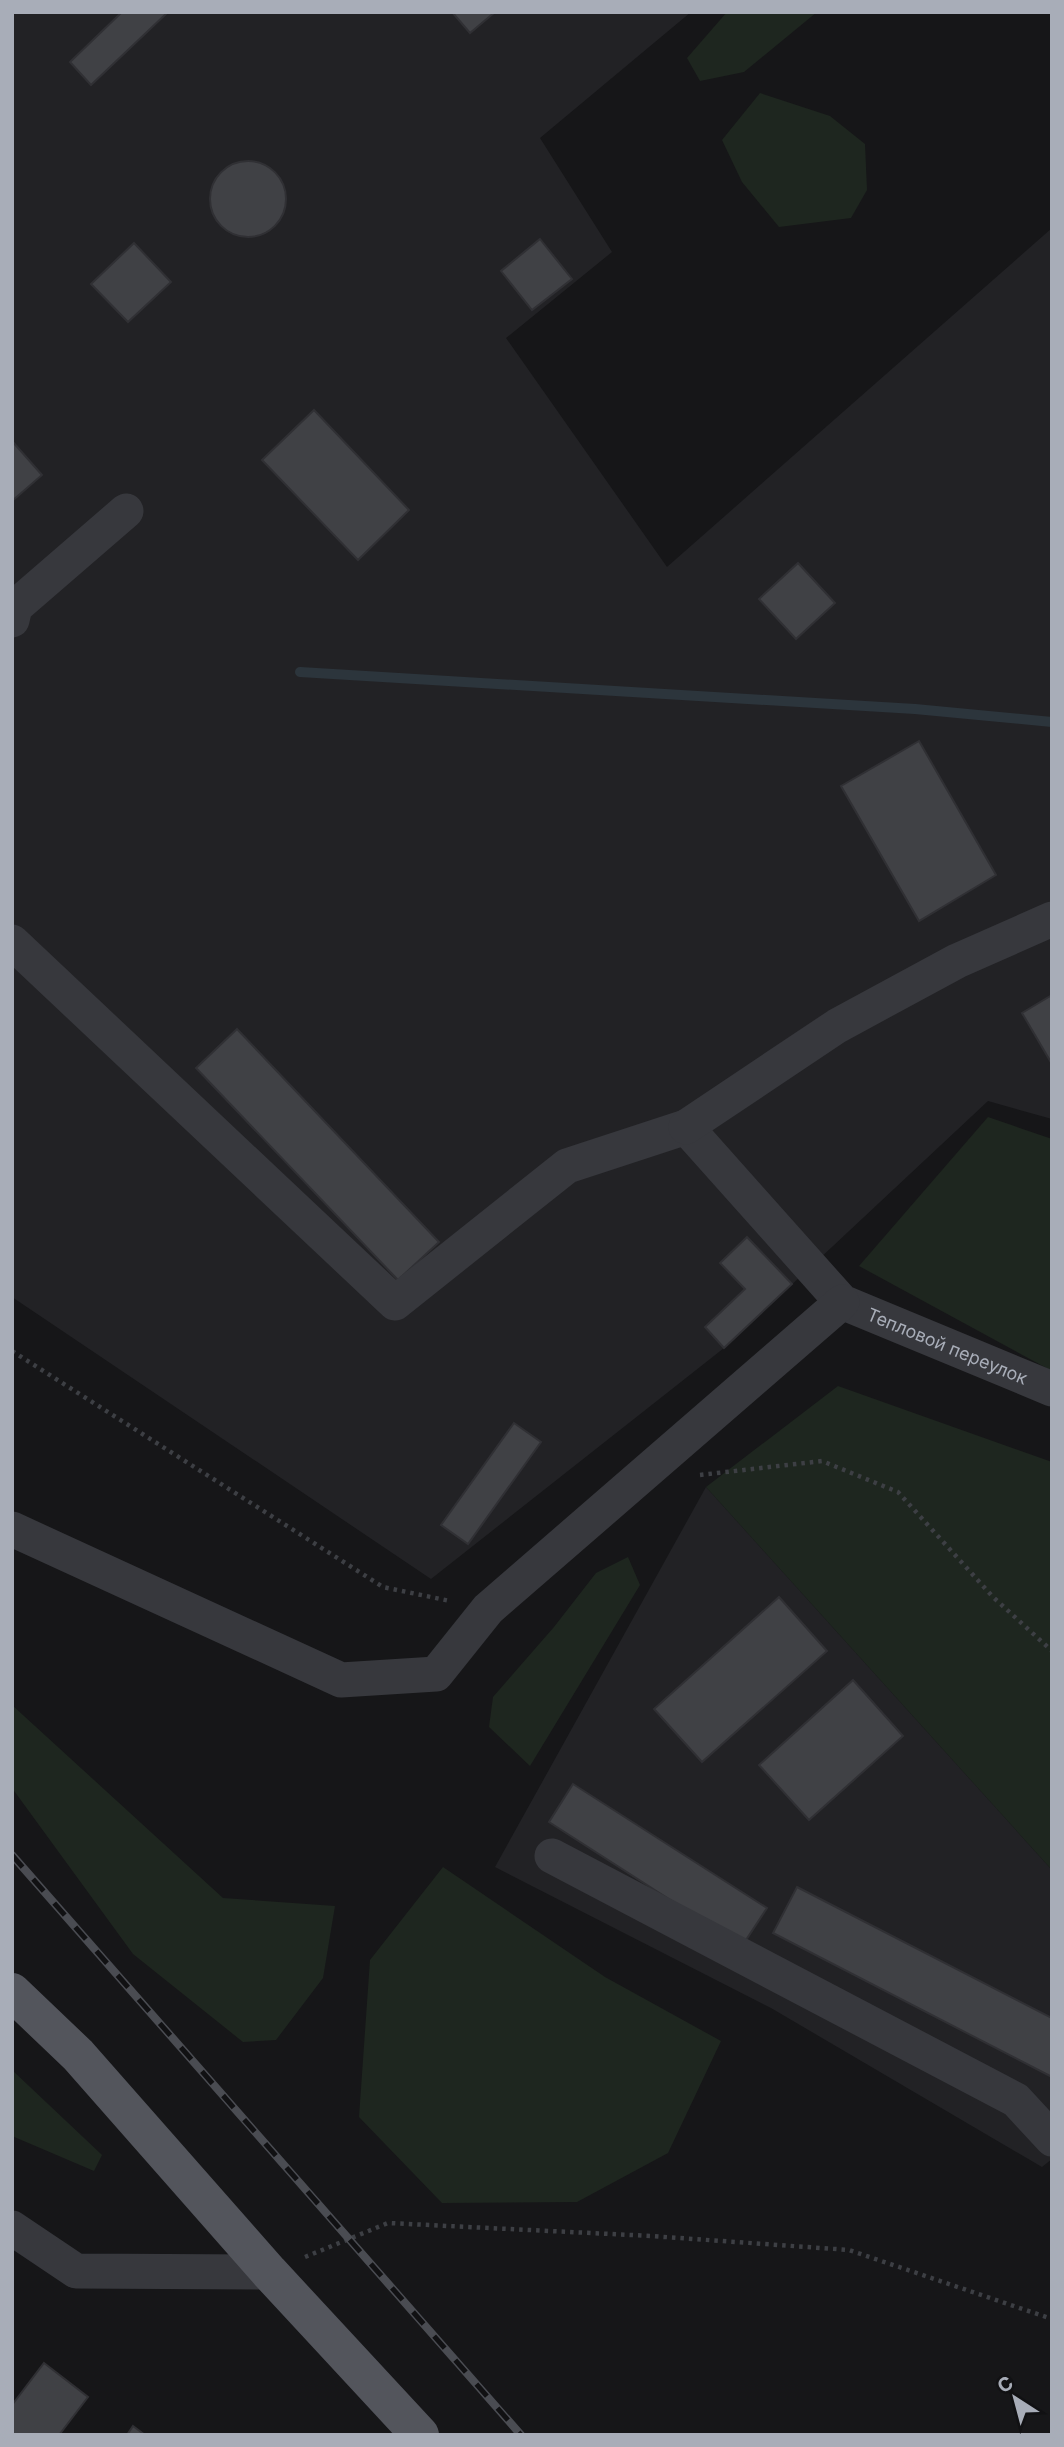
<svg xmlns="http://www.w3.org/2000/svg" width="1064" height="2447" font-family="Inter,sans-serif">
  <rect width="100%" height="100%" fill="#161618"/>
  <g fill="#222225">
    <path d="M12,12h679l-151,126 72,114 -106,86 161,229 385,-339v891l-64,-18 -264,247 -293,231 -419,-282z"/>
    <path d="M706,1487l346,383v289l-10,8 -271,-159 -276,-141z"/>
  </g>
  <g fill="#1e261f">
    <path d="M727,12h90l-73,60 -44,9 -13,-23z"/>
    <path d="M760,93l70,23 35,28 2,46 -16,28 -72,9 -37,-45 -20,-42z"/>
    <path d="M988,1117l64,22v232l-193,-105z"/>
    <path d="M838,1386l214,76v408l-346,-383z"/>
    <path d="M628,1557l12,28 -110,181 -41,-39 4,-30 61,-70 42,-54z"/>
    <path d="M12,1705l211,193 112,8 -12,72 -47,62 -33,2 -110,-88 -121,-166z"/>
    <path d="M443,1867l162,110 116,64 -53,112 -91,49 -135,1 -83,-86 11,-157z"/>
    <path d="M12,2070l90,85 -8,16 -82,-35z"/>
  </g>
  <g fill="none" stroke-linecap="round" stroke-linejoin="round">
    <path stroke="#2c353c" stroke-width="10" d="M300,672l615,37 137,13"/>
  </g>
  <g fill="#404145" stroke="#303034" stroke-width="2">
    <path d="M122,12h46l-77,73 -21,-23z"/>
    <path d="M452,12h43l-25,21z"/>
    <circle cx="248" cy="199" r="38"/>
    <path d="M540,239l32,40 -40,31 -31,-39z"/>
    <path d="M134,243l37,39 -43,40 -37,-38z"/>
    <path d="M314,410l95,100 -51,50 -96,-100z"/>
    <path d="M12,441l30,34 -30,26z"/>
    <path d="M798,563l37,40 -39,36 -37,-40z"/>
    <path d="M919,741l77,134 -77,46 -78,-135z"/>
    <path d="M1052,995v69l-30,-51z"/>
    <path d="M237,1029l202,213 -41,38 -202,-212z"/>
    <path d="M747,1237l45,47 -68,64 -19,-21 40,-38 -25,-26z"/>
    <path d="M514,1423l27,19 -73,102 -27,-19z"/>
    <path d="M779,1597l48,54 -125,111 -48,-53z"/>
    <path d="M853,1680l50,56 -94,84 -50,-55z"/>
    <path d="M573,1784l194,124 -25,38 -193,-124z"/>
    <path d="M797,1887l255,131v59l-279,-144z"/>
    <path d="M44,2363l44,34 -29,38h-47v-30z"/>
    <path d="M133,2426l12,9h-18z"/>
  </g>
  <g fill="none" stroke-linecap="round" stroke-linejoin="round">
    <g stroke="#3d3f44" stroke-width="4.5" stroke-dasharray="3.5 5" stroke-linecap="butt">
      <path d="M12,1351l371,236 67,14"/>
      <path d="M700,1475l122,-14 76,31 95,105 59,54"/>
      <path d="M305,2257l83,-34 263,13 198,14 203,69"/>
    </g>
    <g stroke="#37383d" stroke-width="35">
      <path d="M12,620l3,-13 111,-96"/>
      <path id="s1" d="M12,942l383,361 172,-137 119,-39 156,175 210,87"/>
      <path d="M686,1127l151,-101 120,-65 95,-42"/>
      <path d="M12,1529l329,151 95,-6 52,-65 354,-307"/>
      <path d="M552,1856l464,244 36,39"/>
      <path d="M12,2228l64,43 193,1"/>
    </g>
    <path stroke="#53555c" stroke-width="38" d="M12,1992l66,63 191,217 151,163"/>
    <g stroke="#4a4c52" stroke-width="8">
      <path id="rail" d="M12,1855l509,580"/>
    </g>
    <use href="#rail" stroke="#111113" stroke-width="5" stroke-dasharray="16" stroke-linecap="butt"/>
  </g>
  <g text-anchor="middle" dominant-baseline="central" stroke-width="6" stroke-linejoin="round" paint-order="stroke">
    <g font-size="18" fill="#a8adb8" stroke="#111113">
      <text stroke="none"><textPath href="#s1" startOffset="1220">Тепловой переулок</textPath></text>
    </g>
  </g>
  <rect width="1064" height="2447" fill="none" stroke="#a8adb8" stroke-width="28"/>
  <g transform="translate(1015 2398) rotate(324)" stroke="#111113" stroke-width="5" paint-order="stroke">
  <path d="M0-5L12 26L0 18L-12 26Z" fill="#a8adb8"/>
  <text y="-10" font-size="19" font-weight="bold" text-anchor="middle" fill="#a8adb8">С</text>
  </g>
</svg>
